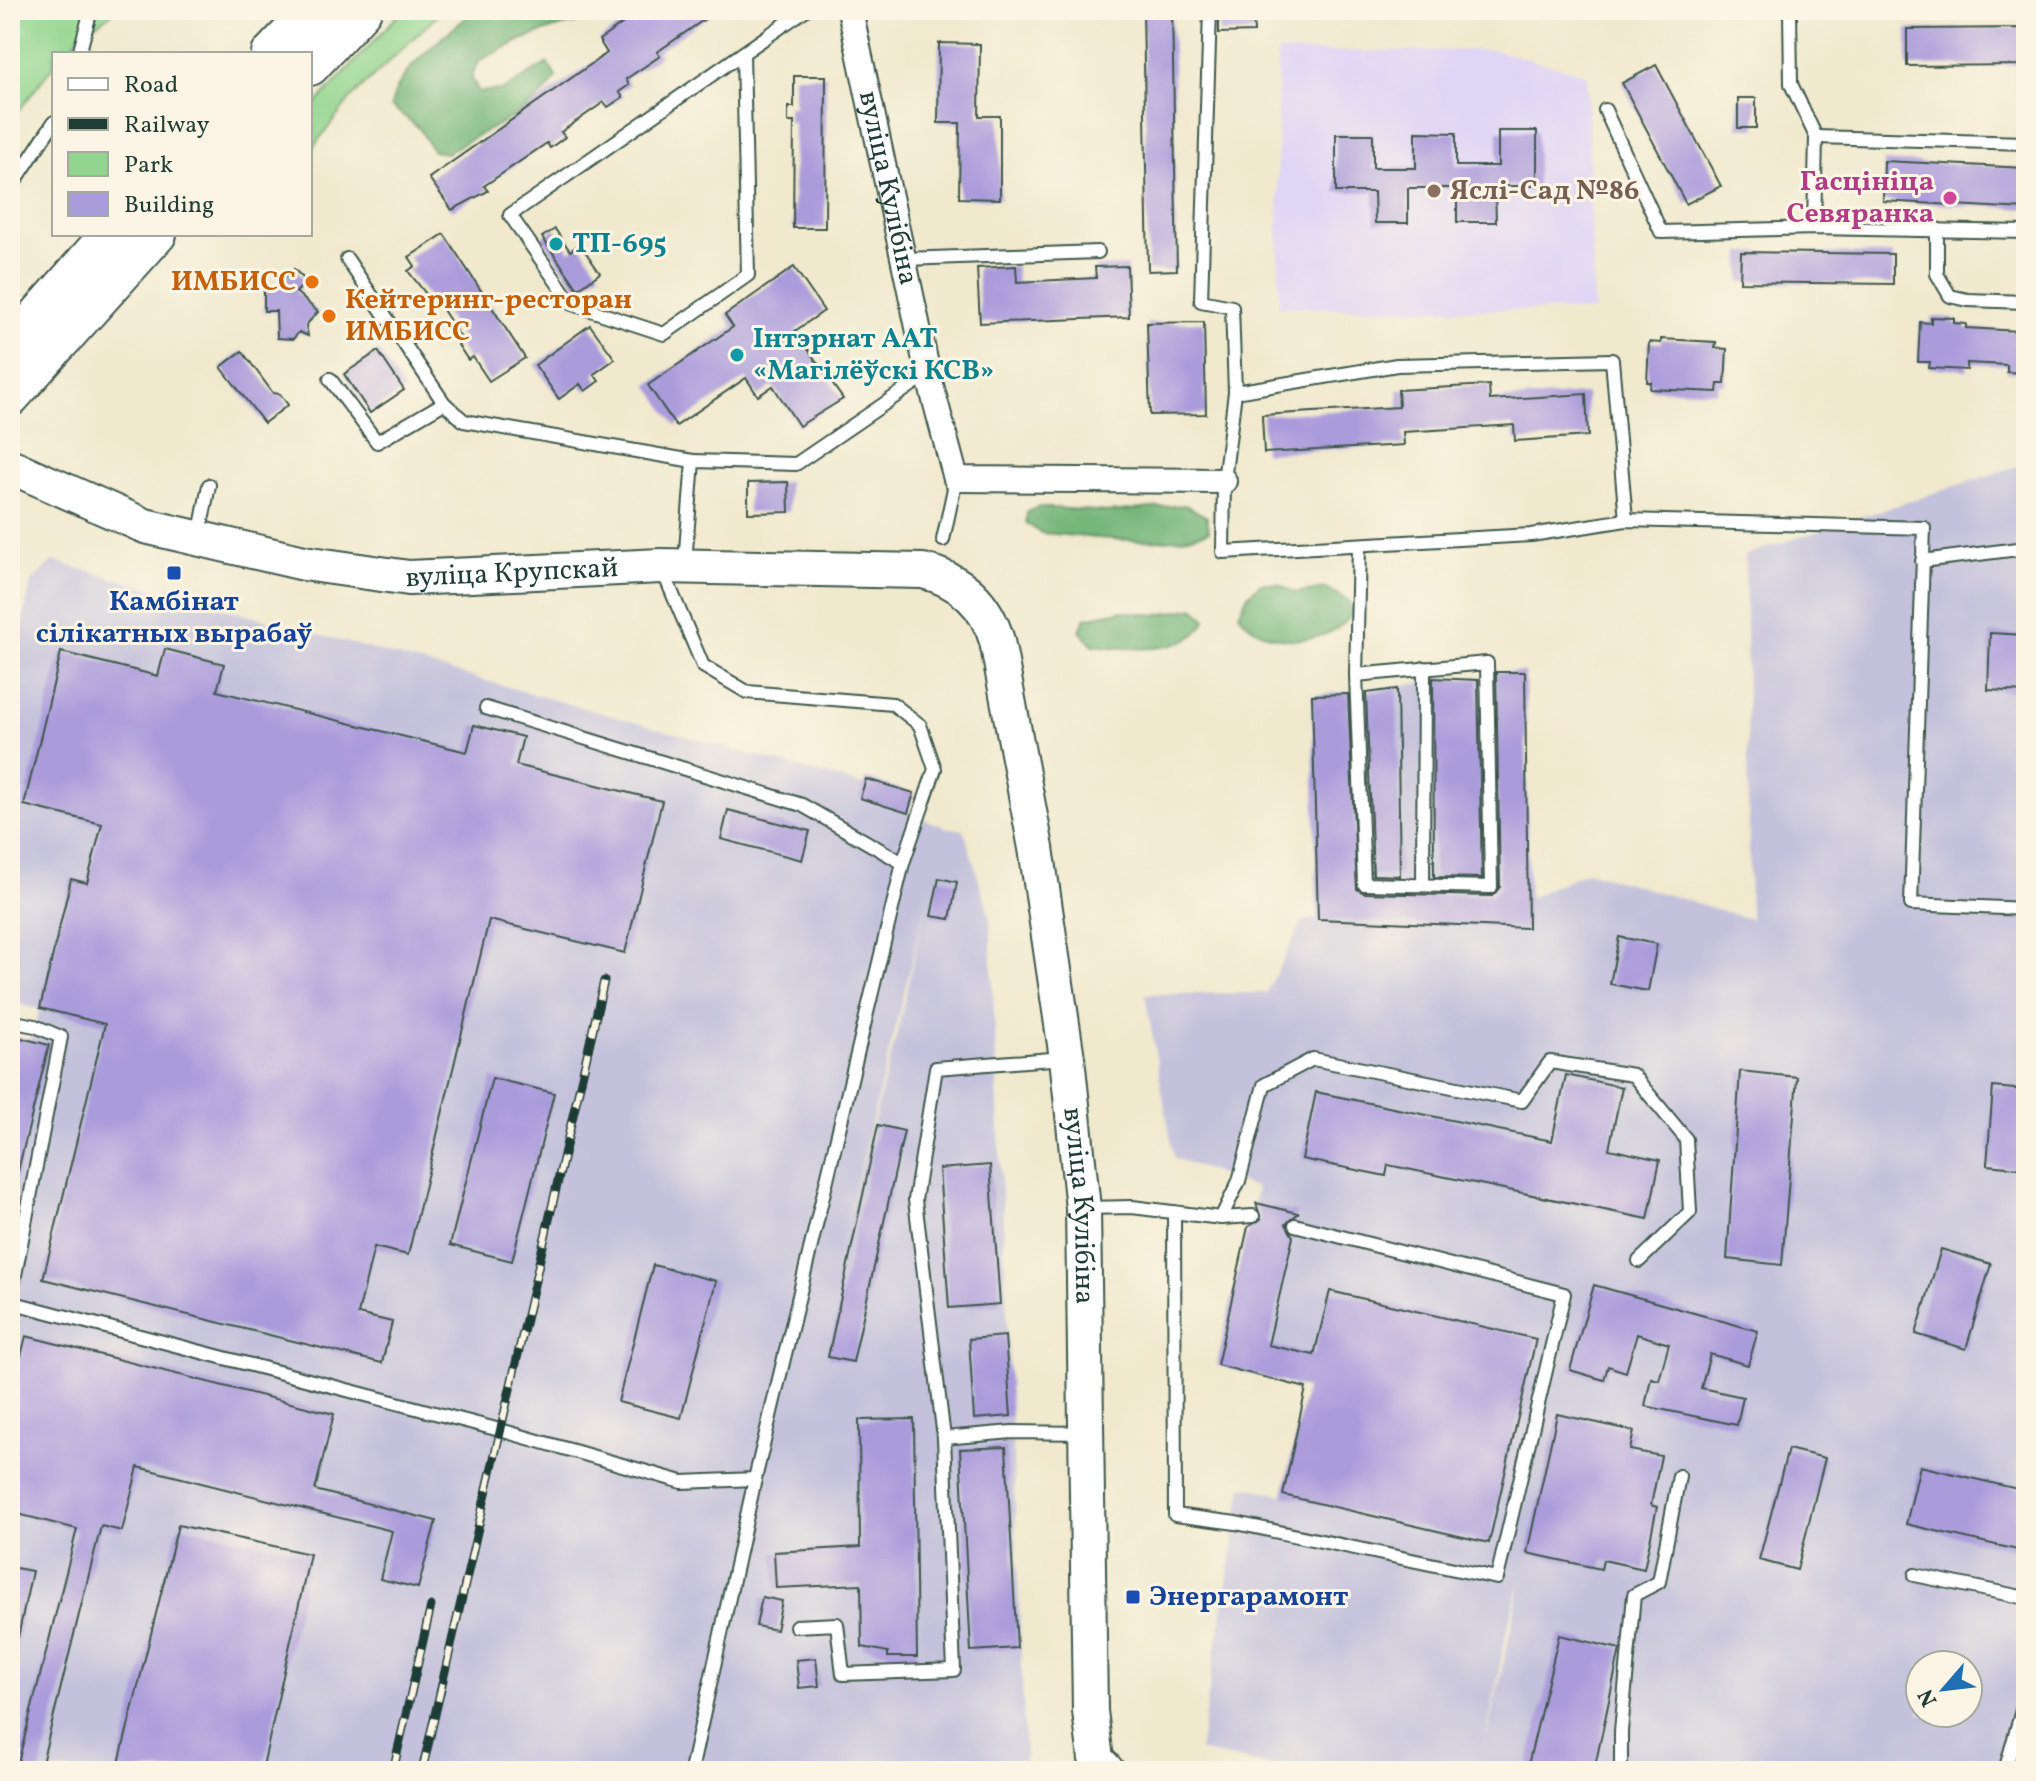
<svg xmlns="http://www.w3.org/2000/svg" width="2036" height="1781" font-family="Vollkorn,serif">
  <rect width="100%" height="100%" fill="#fcf5e5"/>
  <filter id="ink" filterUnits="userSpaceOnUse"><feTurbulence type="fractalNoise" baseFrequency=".0125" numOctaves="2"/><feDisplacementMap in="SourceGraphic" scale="16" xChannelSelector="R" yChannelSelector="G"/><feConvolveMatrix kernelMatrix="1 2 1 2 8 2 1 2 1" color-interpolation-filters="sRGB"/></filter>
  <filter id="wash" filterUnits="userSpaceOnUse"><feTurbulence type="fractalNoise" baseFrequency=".006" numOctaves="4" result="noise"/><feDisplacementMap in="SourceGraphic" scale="32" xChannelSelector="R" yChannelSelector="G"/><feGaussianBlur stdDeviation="1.8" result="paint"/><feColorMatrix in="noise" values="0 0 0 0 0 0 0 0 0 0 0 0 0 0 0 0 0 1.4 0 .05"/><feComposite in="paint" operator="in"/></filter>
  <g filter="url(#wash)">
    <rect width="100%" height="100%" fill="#f0e9ce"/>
    <path fill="#dfd5f5" d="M1493,50l94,24 7,237 -315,-4 -2,-255z"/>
    <g fill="#c3c1db" fill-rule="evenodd">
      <path d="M2026,463v1308h-732l-95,-20 44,-265 40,9 23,-106 -89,-24 40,-177 -83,-30 -29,-164 121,-1 37,-72 14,-2 -5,-224 213,-23 4,226 58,-27 163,48 -5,-364zM1556,1414l5,1 -25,100 -1,-1zM1521,1577l-10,52 -28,124 24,-124zM1920,1665h48v48h-48z"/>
      <path d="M52,561l810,224 4,-6 48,14 -6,20 37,14 19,3 26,87 36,854h-1016v-736l20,5 10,-31 -30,-6v-318l21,-103zM925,908l-27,121 -59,223z"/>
    </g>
    <g fill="#91d58e" stroke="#588961" stroke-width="2">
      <path d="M10,10h106l-36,26 -16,18h-10v11l-44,57z"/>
      <path d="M403,10h40l-91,87 -42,54v-41z"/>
    </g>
    <g fill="#74b679" stroke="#4a7a56" stroke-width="2">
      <path d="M475,10h156l-73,17 -37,13 -41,20 -9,17 8,15 24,-2 45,-27 8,14c-21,38 -74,52 -109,76l-14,-2 -14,-23 -28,-22c7,-39 55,-70 84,-96z"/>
      <path d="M1185,505l22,12 2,14c-42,18 -121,5 -168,2l-15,-10 1,-11 12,-5 70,5z"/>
      <path d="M1261,583l18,1 16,9 31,-5 23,13 3,13c-23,34 -90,34 -113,0l9,-19z"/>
      <path d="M1194,608l12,11c-15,38 -79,30 -113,26l-13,-14 5,-13 36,-7 35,4z"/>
    </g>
    <g id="blocks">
      <g fill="#aa9bdb">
        <path d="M642,10h76l-61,42 3,4 -34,23 3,6 -10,7 4,5 -15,10 -4,-5 -43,30 4,5 -15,11 -3,-5 -63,43 4,5 -36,19 -23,-32 178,-125 -8,-13z"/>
        <path d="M1143,10h29l5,260 -29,1z"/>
        <path d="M1219,10h34l1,22 -35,1z"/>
        <path d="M2026,28v37l-119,1v-37z"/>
        <path d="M939,43l41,1 -1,72h21v83l-41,-1 1,-75h-22z"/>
        <path d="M1656,65l65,121 -35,18 -64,-121z"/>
        <path d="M794,76h32l-1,152h-32l1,-106h-6v-15h6z"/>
        <rect x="1738" y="98" width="18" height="30"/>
        <path d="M1498,131h39v55h-42l1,36h-39v-34h-49v35h-33l-1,-31h-38v-58h37v34h43v-36l40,1v33h42z"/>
        <path d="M1884,161l142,7v41l-143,-8z"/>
        <path d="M555,229l15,22 10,-7 20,29 -22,16 -36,-52z"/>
        <path d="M444,234l81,124 -36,23 -16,-24 -5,3 -10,-15 5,-4 -25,-39 -4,2 -26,-33 7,-5 -6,-9z"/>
        <path d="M1741,252l152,2v30l-153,-2z"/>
        <path d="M1016,266l1,16 79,-4 -1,-11 32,-1 2,51 -149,6 -3,-55z"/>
        <path d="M794,267l30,44 -29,20 48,68 -44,27 -26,-40 -15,10 -12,-18 -70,48 -28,-41 85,-58 -8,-12z"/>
        <path d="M294,269l13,13 -11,10 22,20 -12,13 2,11 -9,-4 -6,7 -16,-1 -1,-27h-12v-21l8,1z"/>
        <path d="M1931,317l23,1v5l12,1v4l53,3 -1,3 8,1v38l-19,-1v-7l-40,-2v7l-38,-2 1,-6h-12l2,-40 11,1z"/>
        <path d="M1204,322l2,92 -56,1 -3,-92z"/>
        <path d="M590,325l25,34 -21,15 5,7 -14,10 -5,-7 -21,15 -24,-34z"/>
        <path d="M1661,339l55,3 -1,6 12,1 -2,35h-7l-1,8 -67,-3 1,-7h-4l2,-40 12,1z"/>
        <path d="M242,351l31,42 7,1 8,11 -24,18 -43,-56z"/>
        <path d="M378,351l26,39 -34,23 -26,-39z"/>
        <path d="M1489,385l1,15 96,-6 2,42 -73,5 -1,-16 -111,7 1,13 -140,8 -2,-38 137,-8 -1,-17z"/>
        <path d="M788,482l1,30 -41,1v-30z"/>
        <path d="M1990,633l36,2v57l-38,-2z"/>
        <path d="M165,649l59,15 -7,27 250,61 7,-27 49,12 -7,28 146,36 -37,152 -136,-33 -81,335 -34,-8 -16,67 34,8 -10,41 -339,-84 62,-255 -65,-16 31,-129 16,4 15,-59 -78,-19 37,-153 97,24z"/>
        <path d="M1496,672h29l3,256 -210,-9 -6,-224 36,-1 9,195 7,4 128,3 8,-9z"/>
        <path d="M1433,678l45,2 4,198 -48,-1z"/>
        <path d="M1397,689l3,187 -27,-1 -7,-182z"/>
        <path d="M866,779l48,14 -6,20 -48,-15z"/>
        <path d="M728,810l82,21 -8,29 -81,-21z"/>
        <path d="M939,878l18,4 -7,37 -19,-3z"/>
        <path d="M1619,937l38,7 -9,47 -38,-7z"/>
        <path d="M10,1035l39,10 -33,134 -6,-1z"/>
        <path d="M1740,1071l57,6 -15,188 -55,-6z"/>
        <path d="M1566,1075l56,12 -13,62 51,11 -12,59 -260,-54 -2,11 -84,-17 14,-67 236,49z"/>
        <path d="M492,1078l62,15 -42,168 -62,-16z"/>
        <path d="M1993,1087l33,3v79l-39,-4z"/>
        <path d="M878,1125l26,6 -51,231 -25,-5z"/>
        <path d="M990,1165l10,139 -51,4 -10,-139z"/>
        <path d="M1256,1203l42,10 -12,11 7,13 -25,108 46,10 16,-64 206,48 -47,204 -206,-48 23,-107 -89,-23 31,-138 13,-8z"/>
        <path d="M1941,1249l50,15 -25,85 -50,-15z"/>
        <path d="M653,1265l63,16 -35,137 -63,-16z"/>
        <path d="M1594,1285l164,46 -10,34 -38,-11 -9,34 42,9 -6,28 -92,-19 6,-28 8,2 10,-36 -32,-10 -11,38 -18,-6 -4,14 -34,-10z"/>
        <path d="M26,1336l308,78 -19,76 121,31 -18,67 -38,-9 12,-48 -254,-64 -16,64 -21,-5 -61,245h-24l61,-242 -67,-17v-112z"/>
        <path d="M1005,1336l6,80 -37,3 -5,-80z"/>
        <path d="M1557,1414l77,17 -4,19 31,6 -10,49 6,2 -13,62 -41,-9 -2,9 -74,-16z"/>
        <path d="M914,1419l3,238h-29v-5l-26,-5 -1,-63 -85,4 -2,-36 86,-5 -1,-127z"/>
        <path d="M1006,1447l11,201 -46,3 -11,-202z"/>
        <path d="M1788,1449l37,9 -28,112 -38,-10z"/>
        <path d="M1920,1466l106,25v61l-120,-28z"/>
        <path d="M178,1525l132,29 -48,217h-145z"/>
        <path d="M10,1567l22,4 -15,71 -7,-1z"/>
        <path d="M762,1597l20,4 -6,29 -20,-4z"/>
        <path d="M1559,1635l61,14 -26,122h-41l-25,-6z"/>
        <path d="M816,1658l3,28 -20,2 -3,-28z"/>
      </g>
    </g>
  </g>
  <g filter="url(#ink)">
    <use href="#blocks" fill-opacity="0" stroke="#3e574b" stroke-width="2"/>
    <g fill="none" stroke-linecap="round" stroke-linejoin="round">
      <g stroke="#3e574b" stroke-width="16">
        <g id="lane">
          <path d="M1210,10l-9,291 31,6 3,85 -11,89 -1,71 308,-17 95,-15 298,8 -13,376 115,5"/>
          <path d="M1790,10l1,74 25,53 -2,91"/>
          <path d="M1932,12l61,-2"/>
          <path d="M743,53l5,222 -84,59 -92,-30 -62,-89 295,-205"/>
          <path d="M79,54l12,-44"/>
          <path d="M1605,110l56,122 153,-4 212,4"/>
          <path d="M1816,137l210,6"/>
          <path d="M10,189l44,-67"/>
          <path d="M1937,229v45l13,22 18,4 58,2"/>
          <path d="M347,259l97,144 20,18 229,40"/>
          <path d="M905,259l193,-7"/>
          <path d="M330,379l47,63 67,-39"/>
          <path d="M1235,392l162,-27 215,-5 14,160"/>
          <path d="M199,537l10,-52"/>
          <path d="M943,540l13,-61"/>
          <path d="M1922,561l104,-13"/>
          <path d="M685,563l8,-102 103,3 132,-90"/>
          <path d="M1356,675l131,-12 4,224 -127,-3 -8,-209 3,-128"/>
          <path d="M486,708l316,97 101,58 32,-94 -15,-44 -27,-21 -146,-12 -44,-26 -41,-97"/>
          <path d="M1423,885l1,-217"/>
          <path d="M10,1021l25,5 26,11 -51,264"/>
          <path d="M1064,1058l-128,10 -21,132 29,238 68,-6 72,1"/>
          <path d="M1086,1208l46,-1 89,11 32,-2"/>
          <path d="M1174,1212l1,303 61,8 261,55 67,-284 -269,-69"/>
          <path d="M1221,1218l18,-37 25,-96 49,-26 209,42 28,-39 83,13 53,64 4,73 -51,49"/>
          <path d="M10,1302l490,128 182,52 73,-3"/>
          <path d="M1915,1575l111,23"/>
          <path d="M796,1626l41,-2 6,50 111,-4 -10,-232"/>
          <path d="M691,1771l64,-292 148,-616"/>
          <path d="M1621,1771v-40l13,-136 25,-13 20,-106"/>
          <path d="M2005,1771l21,-75"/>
        </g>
      </g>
      <g stroke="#3e574b" stroke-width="28">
        <g id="street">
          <path id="s1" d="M850,10l78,364 28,105 268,2"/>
        </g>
      </g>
      <g stroke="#3e574b" stroke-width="38">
        <g id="secondary">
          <path id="s2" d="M10,466l135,60 159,37 105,15 252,-12 262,5c38,9 63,32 74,70l39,207 31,210 16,150 7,503 6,48 11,12"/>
        </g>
      </g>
      <g stroke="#3e574b" stroke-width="42">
        <g id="primary">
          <path d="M271,54l42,-44"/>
          <path d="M310,66l52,-56"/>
          <path d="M10,348l100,-114"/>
          <path d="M10,397l147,-163"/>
        </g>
      </g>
      <use href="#lane" stroke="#fff" stroke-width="12"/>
      <use href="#street" stroke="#fff" stroke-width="24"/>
      <use href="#secondary" stroke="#fff" stroke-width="34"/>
      <use href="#primary" stroke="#fff" stroke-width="38"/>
      <g stroke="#1f3d34" stroke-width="9">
        <g id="rail">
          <path d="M393,1771l38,-165"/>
          <path d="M422,1771l182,-790"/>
        </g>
      </g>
      <use href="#rail" stroke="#fcf5e5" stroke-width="6" stroke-dasharray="18" stroke-linecap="butt"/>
    </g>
  </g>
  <circle fill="#8d6e63" stroke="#fcf5e5" stroke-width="3" cx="1434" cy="191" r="8"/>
  <circle fill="#d1479c" stroke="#fcf5e5" stroke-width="3" cx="1950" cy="198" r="8"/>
  <g fill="#0f9aa8" stroke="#fcf5e5" stroke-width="3">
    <circle cx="556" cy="244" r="8"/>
    <circle cx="737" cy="355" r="8"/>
  </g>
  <g fill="#e8710a" stroke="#fcf5e5" stroke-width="3">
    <circle cx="312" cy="282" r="8"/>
    <circle cx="329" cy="316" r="8"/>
  </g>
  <g fill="#1a4fb4" stroke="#fcf5e5" stroke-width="3">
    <rect x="166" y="565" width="16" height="16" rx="4"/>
    <rect x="1125" y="1589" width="16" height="16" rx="4"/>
  </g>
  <g text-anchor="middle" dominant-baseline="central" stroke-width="6" stroke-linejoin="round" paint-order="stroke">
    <g font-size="28" font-weight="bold" fill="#b23c85" stroke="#fcf5e5" text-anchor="end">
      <text x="1934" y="182">Гасцініца<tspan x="1934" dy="32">Севяранка</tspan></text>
    </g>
    <g font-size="28" fill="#1f3d34" stroke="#fcf5e5">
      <text stroke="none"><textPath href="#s1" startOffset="182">вуліца Кулібіна</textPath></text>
      <text stroke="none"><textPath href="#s2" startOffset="520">вуліца Крупскай</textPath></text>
      <text stroke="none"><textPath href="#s2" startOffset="1610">вуліца Кулібіна</textPath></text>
    </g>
    <g font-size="28" font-weight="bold" fill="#785e54" stroke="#fcf5e5" text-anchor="start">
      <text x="1450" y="191">Яслі-Сад №86</text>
    </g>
    <g font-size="28" font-weight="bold" fill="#0d838f" stroke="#fcf5e5" text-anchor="start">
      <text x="572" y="244">ТП-695</text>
      <text x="753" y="339">Інтэрнат ААТ<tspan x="753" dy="32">«Магілёўскі КСВ»</tspan></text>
    </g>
    <g font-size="28" font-weight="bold" fill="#c56008" stroke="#fcf5e5" text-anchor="end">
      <text x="296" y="282">ИМБИСС</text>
      <text x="345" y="300" text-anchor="start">Кейтеринг-ресторан<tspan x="345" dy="32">ИМБИСС</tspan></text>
    </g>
    <g font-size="28" font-weight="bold" fill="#164399" stroke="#fcf5e5">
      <text x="174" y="602">Камбінат<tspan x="174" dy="32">сілікатных вырабаў</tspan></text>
      <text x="1149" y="1597" text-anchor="start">Энергарамонт</text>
    </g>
  </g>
  <rect width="2036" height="1781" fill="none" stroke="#fcf5e5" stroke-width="40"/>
  <rect x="52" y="52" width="260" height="184" fill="#fcf5e5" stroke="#a4ab9e" stroke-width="2"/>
  <rect x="68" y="78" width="40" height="12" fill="#ffffff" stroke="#a4ab9e" stroke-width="2"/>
  <text x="124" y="92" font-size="24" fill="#1f3d34">Road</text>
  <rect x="68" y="118" width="40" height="12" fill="#1f3d34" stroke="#a4ab9e" stroke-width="2"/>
  <text x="124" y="132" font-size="24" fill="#1f3d34">Railway</text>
  <rect x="68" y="152" width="40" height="24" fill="#91d58e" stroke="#a4ab9e" stroke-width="2"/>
  <text x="124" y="172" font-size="24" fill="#1f3d34">Park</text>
  <rect x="68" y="192" width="40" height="24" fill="#aa9bdb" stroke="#a4ab9e" stroke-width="2"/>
  <text x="124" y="212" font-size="24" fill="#1f3d34">Building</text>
  <g transform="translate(1944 1689) rotate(242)"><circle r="38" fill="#fcf5e5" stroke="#a4ab9e" stroke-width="2"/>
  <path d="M0-6L14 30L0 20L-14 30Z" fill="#1f6fb2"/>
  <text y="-12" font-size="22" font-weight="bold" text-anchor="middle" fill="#1f3d34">N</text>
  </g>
</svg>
